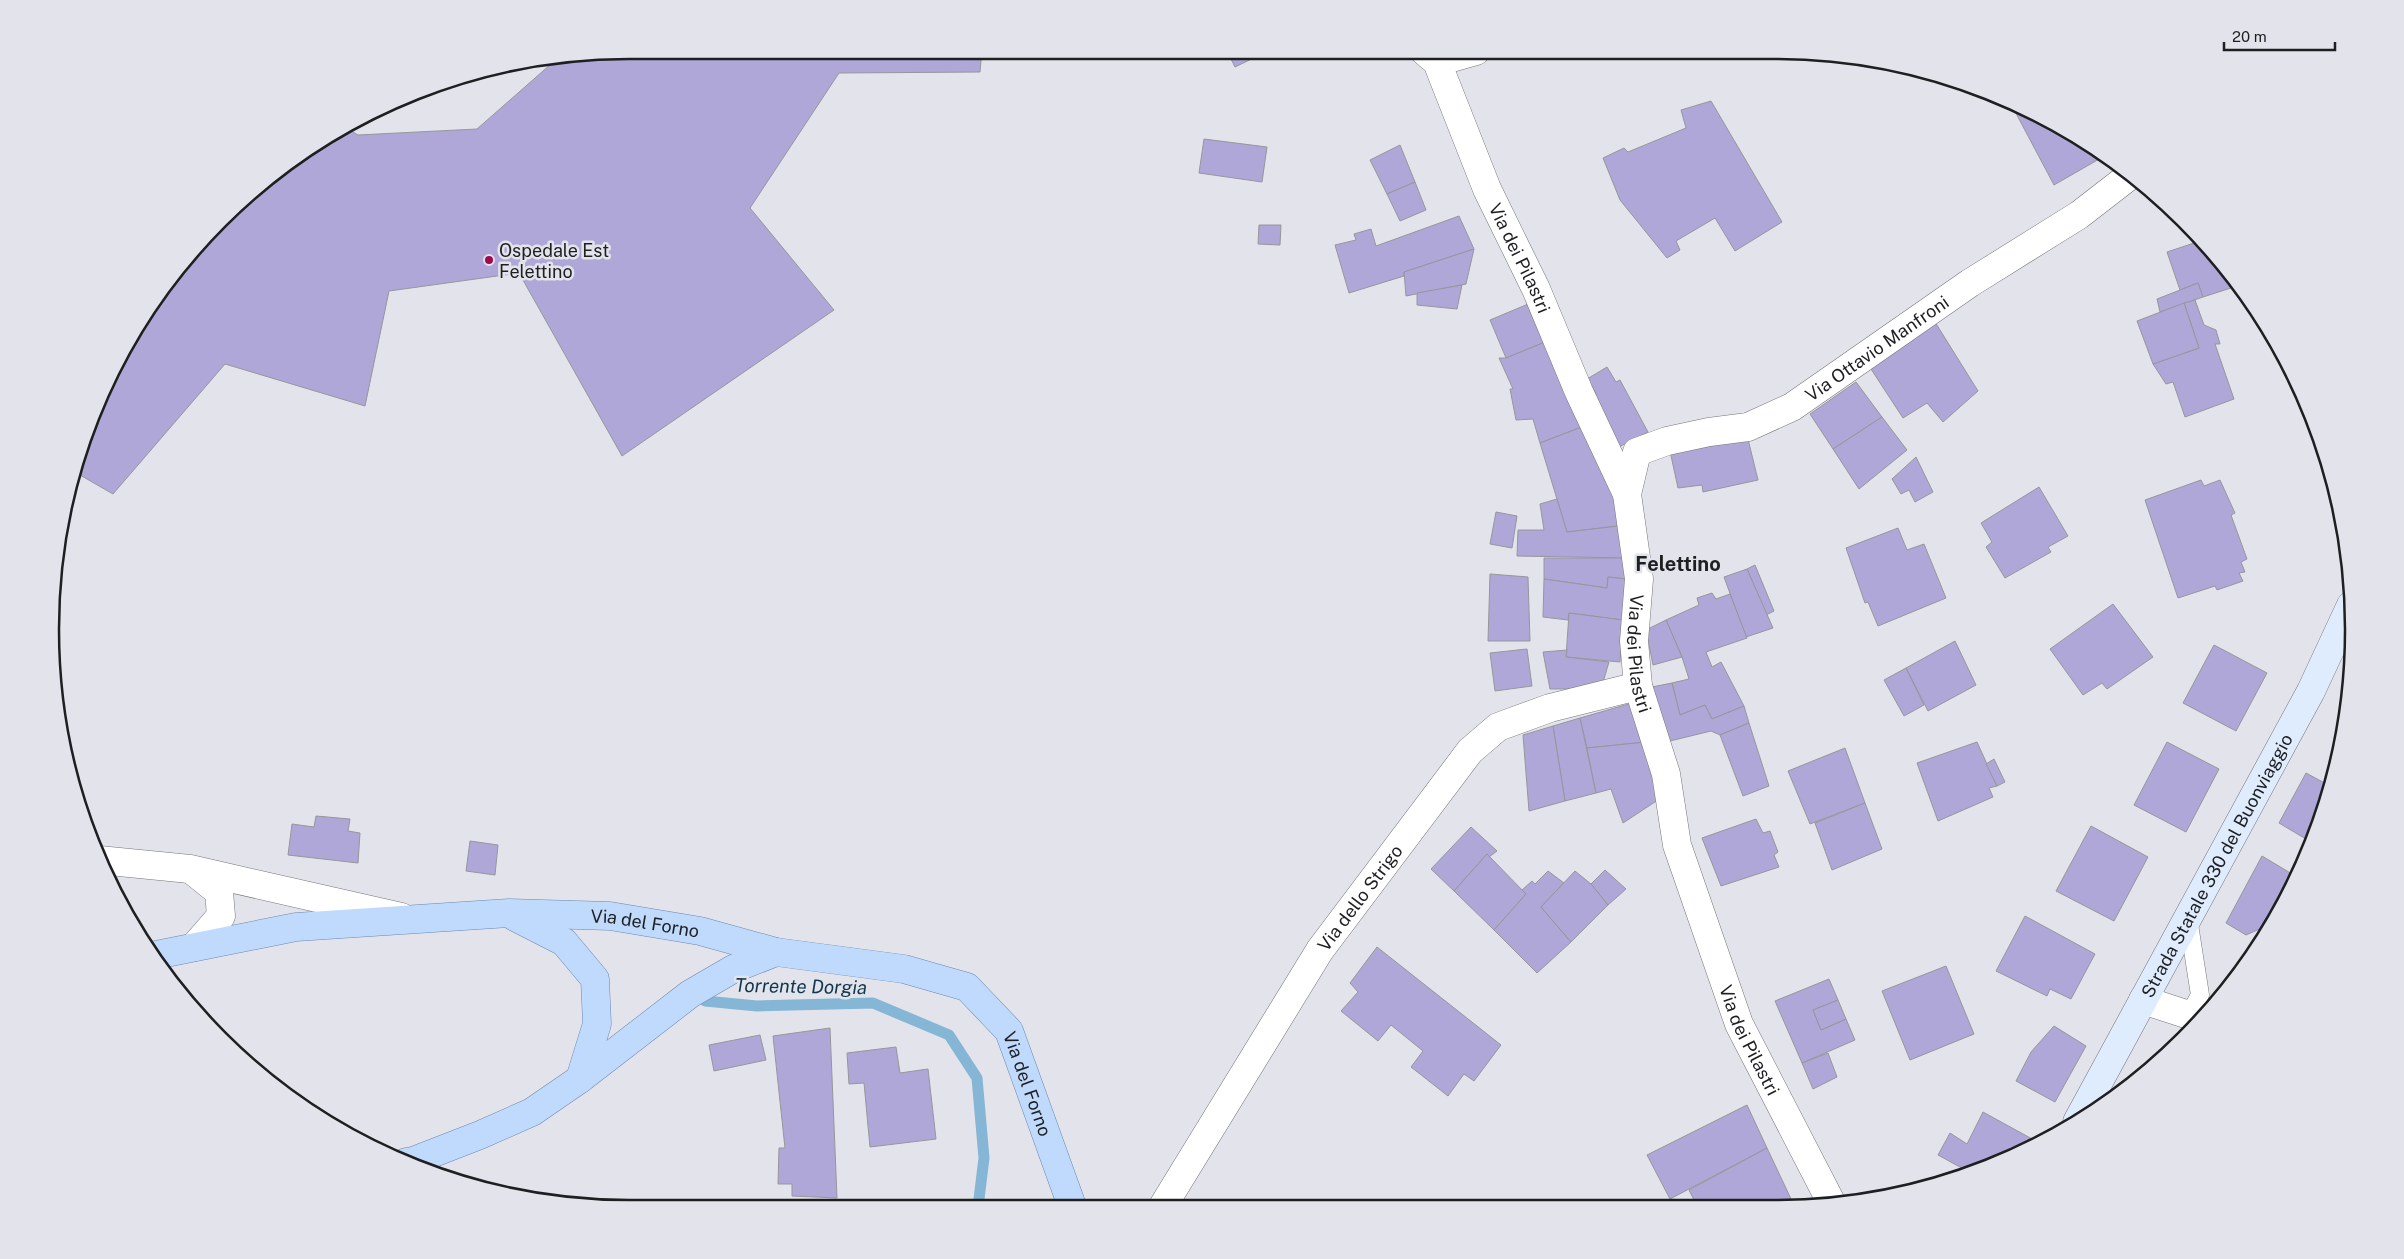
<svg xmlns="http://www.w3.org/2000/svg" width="2404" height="1259" font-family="'Public Sans',sans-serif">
  <rect width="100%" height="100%" fill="#e3e4eb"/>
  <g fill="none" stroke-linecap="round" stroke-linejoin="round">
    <path stroke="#86b6d5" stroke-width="11" d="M705,1001l52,5 116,-3 76,32 28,43 7,80 -6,49"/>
  </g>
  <g fill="#aea7d7" stroke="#97969c">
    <path d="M630,50h352l-2,22 -141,1 -89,135 84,102 -212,146 -103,-183 -130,18 -24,115 -140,-42 -112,130 -40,-23 21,-64 54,-99 46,-61 82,-77 67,-44 15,9 119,-6 74,-65 1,-6z"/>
    <path d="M1227,51h41l-33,16z"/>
    <path d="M1711,101l71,121 -47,29 -20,-33 -39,23 4,9 -13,8 -47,-58 -17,-42 21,-10 4,4 58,-24 -5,-18z"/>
    <path d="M2010,102l21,8 65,40 5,8 -47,27z"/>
    <path d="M1204,139l63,8 -5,35 -63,-9z"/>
    <path d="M1400,145l15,37 -28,12 -17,-34z"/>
    <path d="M1415,182l11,28 -26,11 -13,-27z"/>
    <path d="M1459,216l15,33 -70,23v4l-55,17 -14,-48 21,-5 -2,-6 17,-5 5,17z"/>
    <path d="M1259,225h22l-1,20 -22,-1z"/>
    <path d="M2203,240l20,25 8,23 -28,9 -5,-14 -18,7 -13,-38z"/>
    <path d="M1474,249l-8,35 -60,12 -2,-24z"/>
    <path d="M2198,283l5,14 -43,15 -3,-13z"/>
    <path d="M1462,285l-5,24 -40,-4v-12z"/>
    <path d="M2195,300l9,25 12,5 4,14h-5l19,55 -49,18 -12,-35 -7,2 -13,-20 46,-16 -15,-45z"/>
    <path d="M1533,302l17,38 -44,18 -16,-38z"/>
    <path d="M2184,303l15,45 -46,16 -16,-43z"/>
    <path d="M1935,322l43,69 -35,31 -16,-19 -24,15 -34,-52z"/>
    <path d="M1550,340l37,85 -47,18 -7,-24 -17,1 -6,-31h3l-14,-31h7z"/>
    <path d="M1607,367l9,15 4,-2 28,52 -33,17 -27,-49 8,-7 -9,-14z"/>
    <path d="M1856,382l26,35 -49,32 -23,-35z"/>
    <path d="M1882,417l25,33 -48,39 -26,-40z"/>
    <path d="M1587,425l40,100 -60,7 -27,-89z"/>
    <path d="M1747,435l11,45 -55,12 -1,-7 -24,3 -8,-37z"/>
    <path d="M1916,457l17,35 -18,10 -6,-12 -8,4 -9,-15z"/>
    <path d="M2201,480l3,6 16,-6 15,33 -4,2 16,44 -6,3 4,10 -6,1 4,8 -26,9 -2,-4 -37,12 -33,-98z"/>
    <path d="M2039,487l29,49 -20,11 3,5 -46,26 -19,-31 6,-5 -11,-19z"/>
    <path d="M1557,499l10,33 60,-7 1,33 -111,-2 1,-26h26l-4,-26z"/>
    <path d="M1496,512l21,4 -5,32 -22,-4z"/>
    <path d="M1898,528l9,22 17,-6 22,54 -68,28 -10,-24 -3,1 -19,-55z"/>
    <path d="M1544,558h84l-2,21 -18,-2 -1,11 -63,-9z"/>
    <path d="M1755,565l19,46 -8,4 -19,-46z"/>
    <path d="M1747,569l26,59 -27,9 -22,-60z"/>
    <path d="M1490,574l38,3 2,64h-42z"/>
    <path d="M1608,577l18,2 -3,41 -54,-7 -1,7 -25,-3 1,-38 63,9z"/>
    <path d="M1712,593l4,6 14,-5 17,44 -41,14 6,15 9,-5 23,44 -32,13 -7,-14 -25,10 -8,-32 17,-4 -7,-22 -16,-37 33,-15 -2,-7z"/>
    <path d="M2113,604l40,53 -46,32 -5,-6 -19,12 -33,-46z"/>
    <path d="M1569,613l54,7 -3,42 -54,-5z"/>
    <path d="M1666,620l16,37 -29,8 -7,-35z"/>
    <path d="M1955,641l21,44 -48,26 -22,-43z"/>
    <path d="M2214,645l53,28 -31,58 -53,-28z"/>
    <path d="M1527,649l5,37 -37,5 -5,-38z"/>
    <path d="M1567,650l-1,7 43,5 -8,27h-51l-7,-37z"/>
    <path d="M1906,668l18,37 -20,11 -20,-36z"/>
    <path d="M1672,683l8,32 25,-10 7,14 32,-13 5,17 -29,12 -9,-4 -45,11 -14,-55z"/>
    <path d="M1632,703l14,39 -59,6 -7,-30z"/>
    <path d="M1580,718l16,75 -31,8 -12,-75z"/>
    <path d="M1749,723l20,63 -26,10 -23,-61z"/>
    <path d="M1553,726l12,75 -36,10 -6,-76z"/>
    <path d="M1646,742l18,54 -41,27 -12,-34 -15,4 -9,-45z"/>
    <path d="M1977,742l20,44 -8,2 4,9 -55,24 -21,-58z"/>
    <path d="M2167,742l52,27 -33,63 -52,-27z"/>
    <path d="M1845,748l20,55 -55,21 -22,-53z"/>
    <path d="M1994,759l11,23 -8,4 -11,-22z"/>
    <path d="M2306,773l26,14 -21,55 -32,-19z"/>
    <path d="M1865,803l17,46 -50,21 -17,-47z"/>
    <path d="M316,816l34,3 -2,12 12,2 -2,30 -70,-8 4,-31 22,3z"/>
    <path d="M1756,819l7,14 7,-2 8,21 -4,3 5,12 -58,19 -19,-48z"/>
    <path d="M2091,826l57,31 -34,64 -58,-30z"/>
    <path d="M1471,827l26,24 -8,6 -2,-3 -33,37 -23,-22z"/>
    <path d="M470,841l28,4 -3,30 -29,-4z"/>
    <path d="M1487,854l39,40 -32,36 -40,-39z"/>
    <path d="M2262,856l35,21 -19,32 -5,-2 -11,21 -16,7 -20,-12z"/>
    <path d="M1605,870l21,19 -18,16 -17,-21z"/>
    <path d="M1548,871l16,12 -23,24 30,35 -34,31 -43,-43 32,-36 -4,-4 10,-9 3,3z"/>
    <path d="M1575,871l16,13 17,21 -37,37 -30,-35z"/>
    <path d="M2273,907l5,2 -14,22 -2,-3z"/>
    <path d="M2025,916l70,38 -24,45 -21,-10 -3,7 -51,-25z"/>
    <path d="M1377,947l124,98 -27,36 -10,-7 -16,22 -37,-29 12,-16 -32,-26 -13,16 -37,-30 17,-19 -8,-9z"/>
    <path d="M1946,966l28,68 -64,26 -28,-69z"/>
    <path d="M1829,979l9,21 -25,10 8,20 25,-11 9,21 -53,23 -27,-62z"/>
    <path d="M1838,1000l8,19 -25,11 -8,-20z"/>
    <path d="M2054,1026l32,20 -31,56 -39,-21 15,-29z"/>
    <path d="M830,1028l7,170 -45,-2v-12h-14l1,-36h6l-12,-112z"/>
    <path d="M760,1035l6,25 -52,11 -5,-26z"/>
    <path d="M896,1047l4,26 28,-4 8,70 -66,8 -6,-64 -15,1 -2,-31z"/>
    <path d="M1828,1053l9,24 -24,12 -11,-26z"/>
    <path d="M1747,1105l20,43 -97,51 -23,-44z"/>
    <path d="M1983,1112l51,28 -4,7 -34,18 -27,7 -31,-17 12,-22 17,11z"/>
    <path d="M1767,1148l25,53 -7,3h-89l-7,-14z"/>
  </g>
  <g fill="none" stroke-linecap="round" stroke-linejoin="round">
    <g stroke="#74767b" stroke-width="19">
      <path id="service" d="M2188,918l12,77 -11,20"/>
    </g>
    <g stroke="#74767b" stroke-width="29">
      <g id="minor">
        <path id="s1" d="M1424,51l13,11 50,127 49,100 43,103 48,102 12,85 -5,62 4,45 28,88 11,71 62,179 93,180"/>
        <path d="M1437,62l39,-11"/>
        <path id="s2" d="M1627,494l10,-42 30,-11 42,-9 39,-5 44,-20 178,-124 109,-68 53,-41"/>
        <path d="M99,860l91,9 211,48"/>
        <path d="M193,871l26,21 2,24 -27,31"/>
        <path d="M2143,1000l46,15 10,7"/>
        <path id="s3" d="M1163,1206l157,-256 150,-199 28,-24 52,-19 88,-22"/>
      </g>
    </g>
    <g stroke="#74767b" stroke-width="29">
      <g id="secondary">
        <path id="s4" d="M2077,1122l234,-431 40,-86"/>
      </g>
    </g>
    <g stroke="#6b88af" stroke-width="29">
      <g id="primary">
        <path d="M515,917l49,25 31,37 2,45 -17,55"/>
        <path id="s5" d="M151,956l145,-29 213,-14 101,3 90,15 76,21 128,17 63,18 42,44 63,175"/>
        <path d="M406,1162l7,-1 67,-26 52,-23 48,-33 110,-85 43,-25 43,-17"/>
      </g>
    </g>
    <use href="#service" stroke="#fff" stroke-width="18"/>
    <use href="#minor" stroke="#fff" stroke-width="28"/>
    <use href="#secondary" stroke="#dfecfe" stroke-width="28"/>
    <use href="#primary" stroke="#bfdafd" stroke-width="28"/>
  </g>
  <circle fill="#a0094d" stroke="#e3e4eb" stroke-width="2" cx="489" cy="260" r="5"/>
  <g text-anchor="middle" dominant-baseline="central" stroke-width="5" stroke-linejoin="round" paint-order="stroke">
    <g font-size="18" fill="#1e1f21" stroke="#e3e4eb" text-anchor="start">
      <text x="499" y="250">Ospedale Est<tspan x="499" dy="21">Felettino</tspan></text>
    </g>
    <g font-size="18" fill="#1e1f21" stroke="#e3e4eb">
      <text stroke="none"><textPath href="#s1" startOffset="230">Via dei Pilastri</textPath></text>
      <text stroke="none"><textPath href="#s2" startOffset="309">Via Ottavio Manfroni</textPath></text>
      <text stroke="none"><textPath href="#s1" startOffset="650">Via dei Pilastri</textPath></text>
      <text stroke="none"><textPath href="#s4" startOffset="292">Strada Statale 330 del Buonviaggio</textPath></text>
      <text stroke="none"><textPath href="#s3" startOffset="366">Via dello Strigo</textPath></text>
      <text stroke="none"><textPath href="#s5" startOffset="498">Via del Forno</textPath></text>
      <text stroke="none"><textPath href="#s1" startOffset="1055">Via dei Pilastri</textPath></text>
      <text stroke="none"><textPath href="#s5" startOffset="944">Via del Forno</textPath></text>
    </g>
    <g font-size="19" font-style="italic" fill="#0f374d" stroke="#e3e4eb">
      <text transform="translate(801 986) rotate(1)">Torrente Dorgia</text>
    </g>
    <g font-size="20" font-weight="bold" fill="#1e1f21" stroke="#e3e4eb">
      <text x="1678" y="564">Felettino</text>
    </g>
  </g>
  <path d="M0 0H2404V1259H0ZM629 59H1775A570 570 0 0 1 2345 629V630A570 570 0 0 1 1775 1200H629A570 570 0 0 1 59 630V629A570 570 0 0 1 629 59Z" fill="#e3e4eb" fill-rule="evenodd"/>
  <path fill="none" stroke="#1e1f21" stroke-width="2.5" d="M629 59H1775A570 570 0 0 1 2345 629V630A570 570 0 0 1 1775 1200H629A570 570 0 0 1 59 630V629A570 570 0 0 1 629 59Z"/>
  <path d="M2224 42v8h111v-8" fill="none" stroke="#1e1f21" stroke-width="2.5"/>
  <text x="2232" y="42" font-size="15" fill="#1e1f21" stroke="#e3e4eb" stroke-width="4" paint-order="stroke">20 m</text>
</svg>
